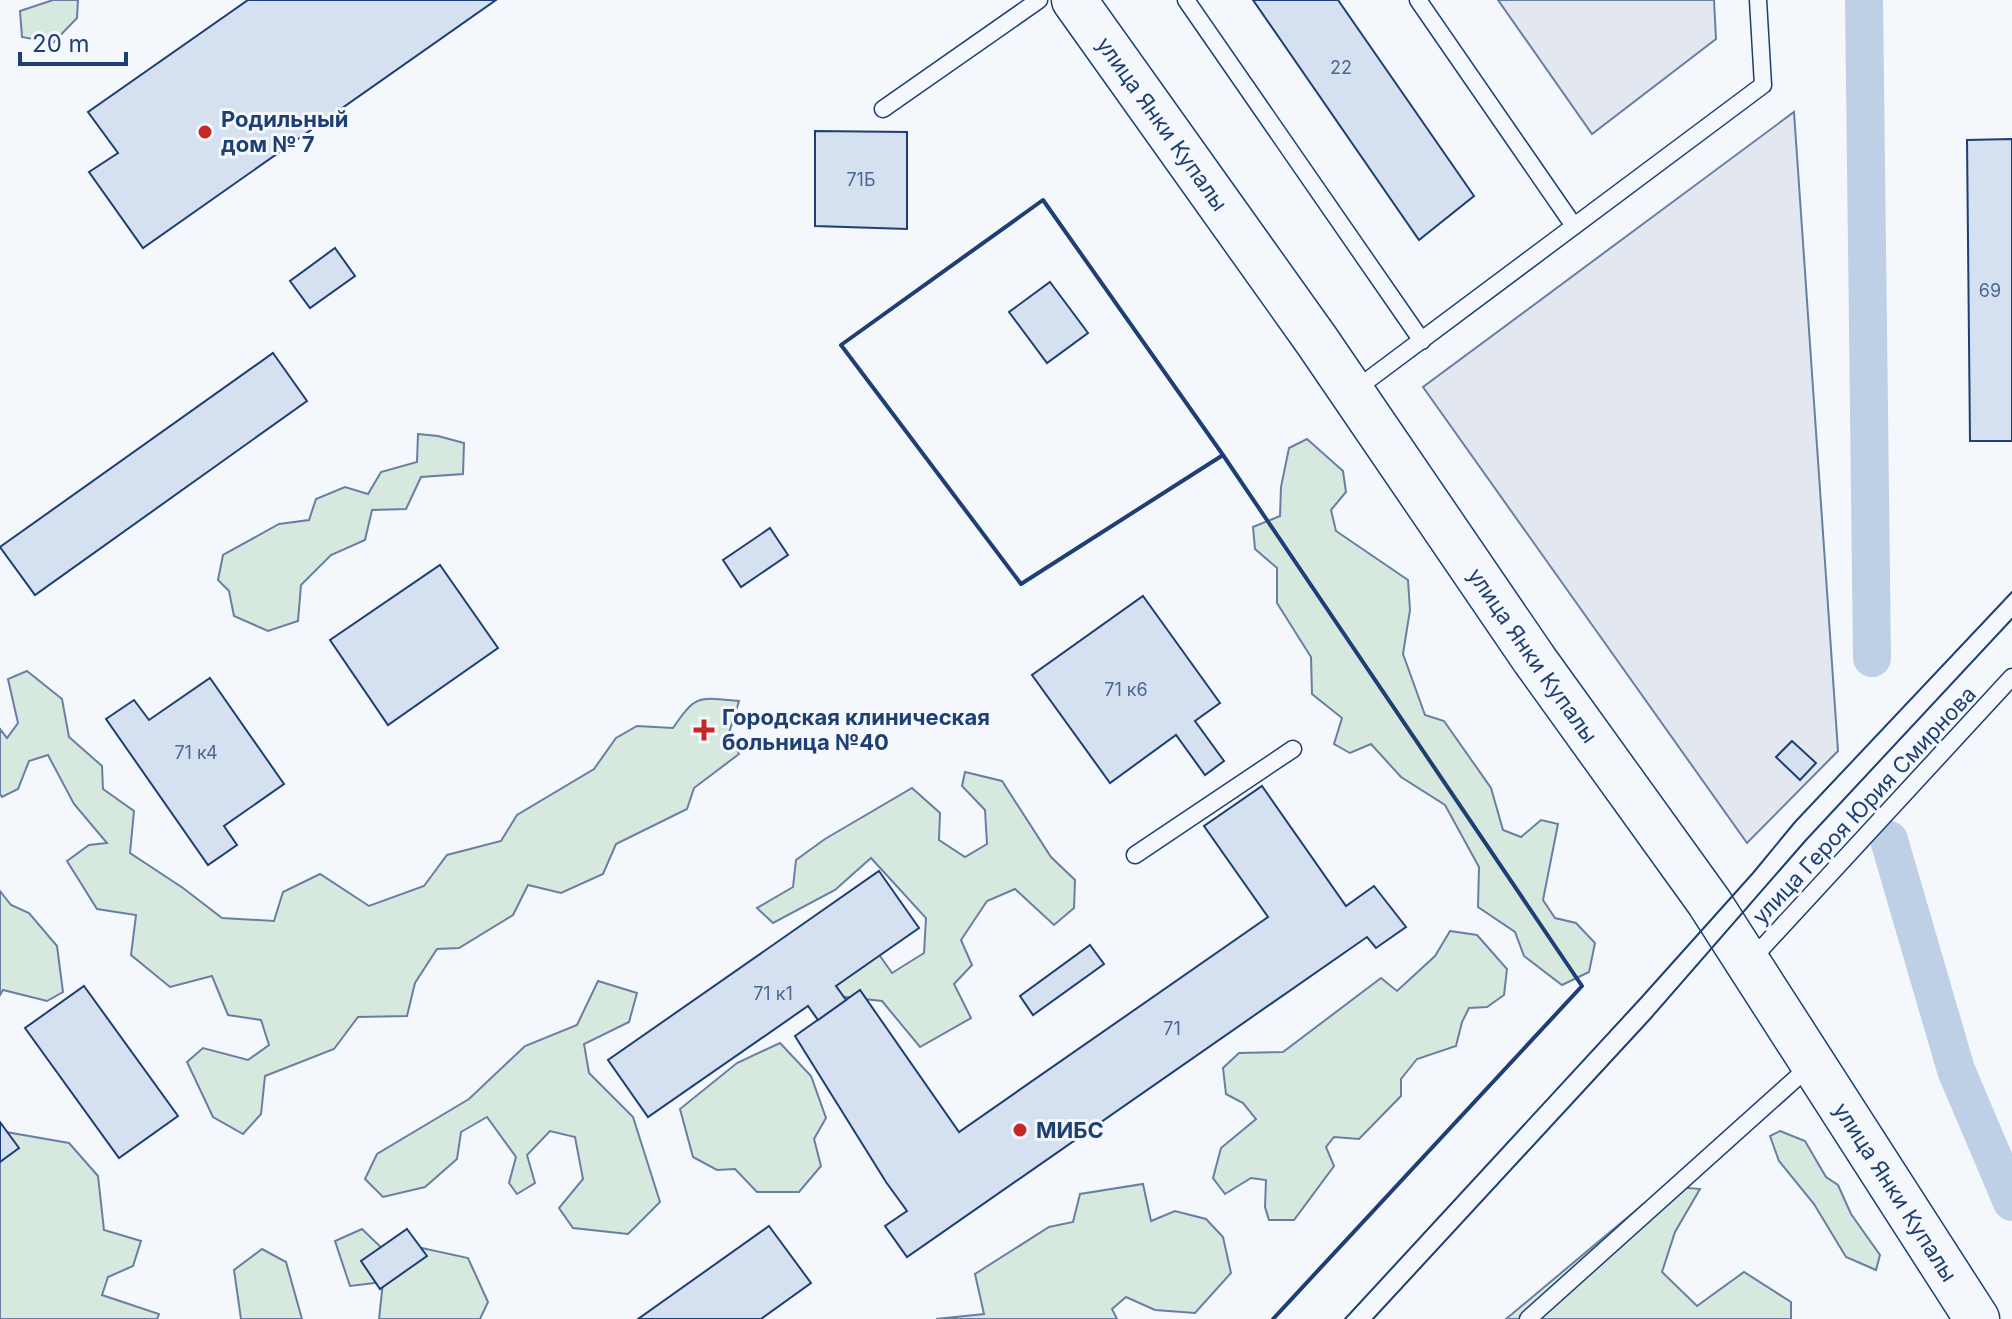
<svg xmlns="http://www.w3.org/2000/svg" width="2012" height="1319" font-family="Inter,sans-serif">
  <rect width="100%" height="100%" fill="#f4f7fb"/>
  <g fill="#d7e8df" stroke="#687fa3" stroke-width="2">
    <path d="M53,0h25l-1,18 -24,25 -31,-6 -2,-26z"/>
    <path d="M418,434l20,2 26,7 -1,31 -42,3 -15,32 -34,1 -7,30 -34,15 -30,30 -3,36 -30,10 -34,-15 -5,-25 -11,-11 5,-25 56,-31 30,-4 7,-21 29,-12 23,7 13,-22 36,-10z"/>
    <path d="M1307,439l36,32 3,21 -15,18 5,21 72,49 2,30 -7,44 22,61 19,6 47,67 12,42 18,7 20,-17 17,4 -15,76 12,18 21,5 19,20 -6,29 -27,13 -38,-29 -9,-24 -37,-25 1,-40 -34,-62 -44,-28 -30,-33 -21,9 -16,-9 8,-26 -30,-24 -1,-37 -34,-54v-35l-22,-19 -2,-22 27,-11 1,-29 8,-39z"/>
    <path d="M27,671l35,28 7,38 33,29 1,23 31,22 -4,42 53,35 39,30 52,3 9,-29 37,-18 49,32 55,-20 23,-31 54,-14 16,-26 77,-46 22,-31 21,-12 36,2c23,-34 26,-31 66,-27l-10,32 10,21 -45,34 -7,21 -71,35 -13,30 -42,19 -33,-8 -15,30 -54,33 -22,1 -22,34 -8,33 -49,1 -24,32 -69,27 -4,38 -18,20 -30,-17 -26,-55 16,-14 45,12 21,-15 -8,-25 -33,-5 -16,-39 -42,11 -39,-32 5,-40 -39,-6 -30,-48 22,-16 18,-2 -33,-39 -26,-49 -19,6 -11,28 -16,8 -2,-3v-65l7,9 11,-15 -10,-44z"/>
    <path d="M965,772l37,9 49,76 24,23 -1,28 -20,17 -39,-36 -28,12 -26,39 11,25 -18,19 17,34 -51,29 -38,-46 -46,-5 -5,-48 35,-12 26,37 32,-20 2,-35 -55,-60 -36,32 -62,33 -16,-15 36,-21 3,-27 29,-21 87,-51 28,25 -1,27 26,17 22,-13 -2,-34 -23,-24z"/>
    <path d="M0,891l11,14 18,8 28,33 6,46 -16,9 -44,-11 -3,5z"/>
    <path d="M1450,931l27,4 30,34 -3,26 -17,12 -18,1 -7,14 -6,24 -39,13 -16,20v17l-42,43 -25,-2 -8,10 8,19 -40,54h-25l-4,-13 1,-27 -15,-2 -26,16 -12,-16 8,-30 35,-29 -13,-16 -17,-9 -3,-26 16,-15 44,-1 98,-74 16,13 38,-35z"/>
    <path d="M598,981l39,12 -8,29 -45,22 5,29 44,44 27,85 -32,32 -55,-6 -14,-20 24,-29 -8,-42 -25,-6 -23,24 8,28 -18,11 -8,-11 7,-26 -29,-40 -26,15 -4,27 -32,28 -42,10 -18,-18 12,-25 92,-55 56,-53 52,-21z"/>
    <path d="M780,1043l31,33 15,42 -12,21 7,27 -22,26h-42l-22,-23 -18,1 -24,-13 -13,-48 57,-46z"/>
    <path d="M1780,1131l25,10 21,36 12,8 13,29 29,41 -4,15 -30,-13 -32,-53 -35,-43 -9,-25z"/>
    <path d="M6,1132l63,11 29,33 6,54 37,11 -8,25 -25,11 -6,18 57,19 -2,5h-157v-180z"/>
    <path d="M1143,1184l8,37 24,-10 31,8 17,18 8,36 -36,40 -40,-3 -29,-13 -14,12 5,10h-181l48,-5 -9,-40 74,-47 24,-5 7,-28z"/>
    <path d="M1665,1186l35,3 -25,43 -13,40 35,34 47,-34 47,30v17h-285z"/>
    <path d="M362,1229l27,26 33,-7 46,10 20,44 -8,17h-101l4,-37 -33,4 -15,-45z"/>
    <path d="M262,1249l24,13 16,57h-61l-7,-49z"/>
  </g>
  <g fill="#e3e8f0" stroke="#687fa3" stroke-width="2">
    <path d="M1498,0h216l2,39 -124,95z"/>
    <path d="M1794,112l44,639 -91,92 -324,-456z"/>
  </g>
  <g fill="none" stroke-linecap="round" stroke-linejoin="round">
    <g stroke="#bed0e5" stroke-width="38">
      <path d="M1864,0l8,658"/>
      <path d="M1889,840l67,230 56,132"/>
    </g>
  </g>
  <g fill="#d5e0f0" stroke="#1d3f73" stroke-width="2">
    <path d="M248,0h248l-353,248 -54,-76 29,-19 -30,-41z"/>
    <path d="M1253,0h85l136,196 -55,44z"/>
    <path d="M815,131l92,1v97l-92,-3z"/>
    <path d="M2012,139v302h-42l-3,-301z"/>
    <path d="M335,248l20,28 -45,32 -20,-27z"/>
    <path d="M1050,282l38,51 -41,30 -38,-51z"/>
    <path d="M273,353l34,48 -272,194 -35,-48z"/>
    <path d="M770,528l18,27 -47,32 -18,-27z"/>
    <path d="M440,565l58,83 -110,77 -58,-85z"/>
    <path d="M1143,596l77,107 -25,18 29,40 -19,14 -29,-40 -66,48 -78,-108z"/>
    <path d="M210,678l74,106 -60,42 13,19 -29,20 -102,-146 28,-19 15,20z"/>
    <path d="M1792,741l24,22 -16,17 -24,-23z"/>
    <path d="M1262,786l84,120 28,-20 32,41 -30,21 -9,-11 -460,320 -22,-31 22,-15 -21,-29 -91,-146 65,-46 99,142 309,-215 -64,-91z"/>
    <path d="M879,871l40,57 -83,58 10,14 -28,20 -10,-14 -160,111 -40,-57z"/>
    <path d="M1090,945l14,19 -71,51 -13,-19z"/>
    <path d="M84,986l94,130 -59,42 -94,-130z"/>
    <path d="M0,1122l19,26 -19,14z"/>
    <path d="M769,1226l42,57 -50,36h-123z"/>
    <path d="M407,1229l20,27 -47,33 -19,-28z"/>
  </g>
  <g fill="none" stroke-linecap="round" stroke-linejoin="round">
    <g stroke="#1d3f73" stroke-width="19">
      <g id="lane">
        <path d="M1186,0l236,341"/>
        <path d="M1418,0l156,226"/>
        <path d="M883,109l156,-109"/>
        <path d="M1352,392l411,-307 -5,-85"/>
        <path d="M1135,855l158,-106"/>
        <path d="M1750,961l262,-284"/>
        <path d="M1528,1319l283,-254"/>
      </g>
    </g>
    <g stroke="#1d3f73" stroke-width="47">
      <g id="secondary">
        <path id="s1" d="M1074,0l243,341 217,318 175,243 268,417"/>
      </g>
    </g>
    <use href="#lane" stroke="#f4f7fb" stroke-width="16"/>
    <use href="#secondary" stroke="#f4f7fb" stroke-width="44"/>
    <g stroke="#1d3f73" stroke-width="2">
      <path d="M1345,1319l296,-321 112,-125 42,-51 217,-230"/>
      <path d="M1373,1319l277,-300 156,-179 206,-221"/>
    </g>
    <path stroke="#1d3f73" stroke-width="4" d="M1223,455l-202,129 -180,-239 202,-145 180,255 359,531 -309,333"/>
  </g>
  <g fill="#c62828" stroke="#f4f7fb" stroke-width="3">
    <circle cx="205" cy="132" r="8"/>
    <path d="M700 718h8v8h8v8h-8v8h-8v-8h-8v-8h8z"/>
    <circle cx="1020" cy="1130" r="8"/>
  </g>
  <g text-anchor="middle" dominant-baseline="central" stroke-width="6" stroke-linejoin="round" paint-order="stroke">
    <g font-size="18" fill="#4b6792">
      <text x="1341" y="67">22</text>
      <text x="861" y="179">71Б</text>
      <text x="1990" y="290">69</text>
      <text x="1126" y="689">71 к6</text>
      <text x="196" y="752">71 к4</text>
      <text x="773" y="993">71 к1</text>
      <text x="1172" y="1028">71</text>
    </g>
    <g font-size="22" font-weight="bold" fill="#1d3f73" stroke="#f4f7fb" text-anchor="start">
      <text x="221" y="119">Родильный<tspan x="221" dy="25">дом № 7</tspan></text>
      <text x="722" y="717">Городская клиническая<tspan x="722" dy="25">больница №40</tspan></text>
      <text x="1036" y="1130">МИБС</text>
    </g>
    <g font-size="22" fill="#1d3f73" stroke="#f4f7fb">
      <text stroke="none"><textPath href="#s1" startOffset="152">улица Янки Купалы</textPath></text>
      <text stroke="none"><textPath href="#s1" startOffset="800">улица Янки Купалы</textPath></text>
      <text transform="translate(1864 805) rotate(-47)">улица Героя Юрия Смирнова</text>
      <text stroke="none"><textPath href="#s1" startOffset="1448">улица Янки Купалы</textPath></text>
    </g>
  </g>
  <path d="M20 52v12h106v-12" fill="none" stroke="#1d3f73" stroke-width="4"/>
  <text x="32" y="52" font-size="24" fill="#1d3f73" stroke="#f4f7fb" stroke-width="6" paint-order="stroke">20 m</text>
</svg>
